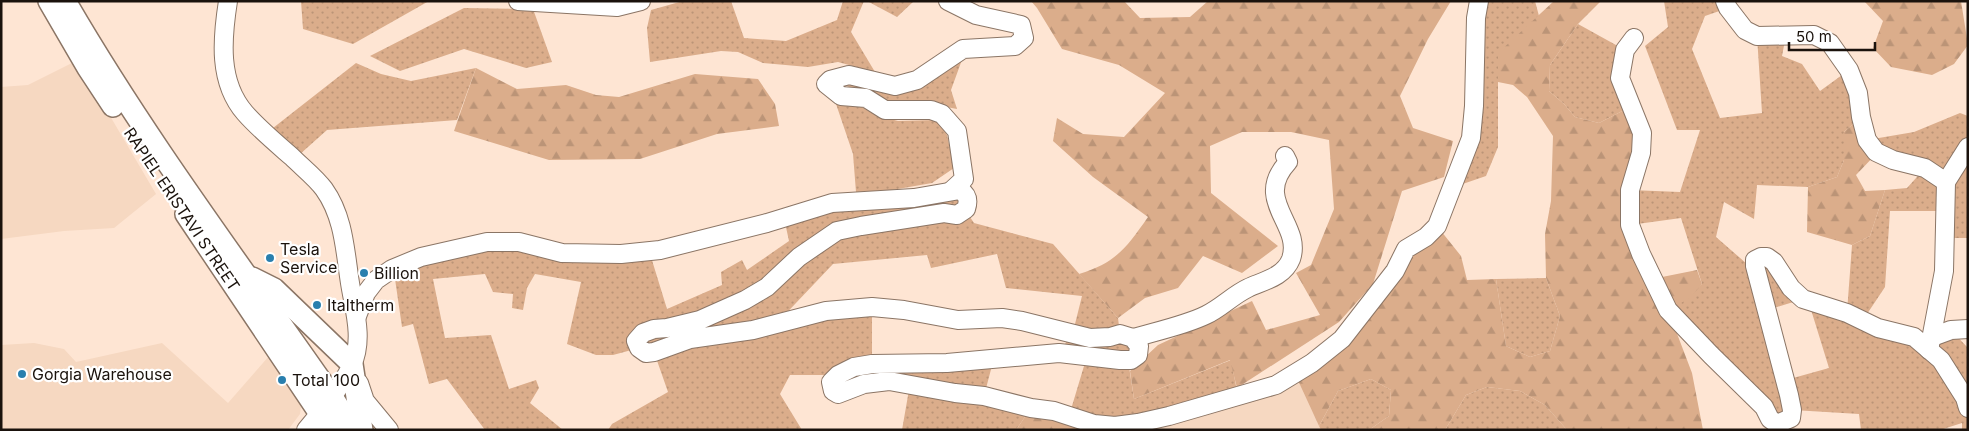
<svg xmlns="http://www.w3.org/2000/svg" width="1969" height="431" font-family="Inter,sans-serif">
  <defs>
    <pattern id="grass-dots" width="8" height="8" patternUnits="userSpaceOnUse" patternTransform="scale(1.25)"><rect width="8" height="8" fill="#dbad8b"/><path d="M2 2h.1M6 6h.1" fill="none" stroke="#bb9477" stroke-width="1.8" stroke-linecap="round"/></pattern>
    <pattern id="forest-firs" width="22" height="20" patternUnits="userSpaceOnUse" patternTransform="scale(1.25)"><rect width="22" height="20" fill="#dbad8b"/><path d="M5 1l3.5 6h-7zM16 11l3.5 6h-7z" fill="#bb9477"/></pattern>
  </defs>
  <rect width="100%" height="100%" fill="#fee5d3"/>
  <g fill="#f6d8c1">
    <path d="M72,63l15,14 69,117 -42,34 -50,3 -63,8v-152l27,-2z"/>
    <path d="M34,343l30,6 12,13 86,-19 66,60 41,-47 32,50 -1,8 -12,16h-287v-85z"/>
    <path d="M1295,374l26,56h-166l-2,-10z"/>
  </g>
  <g fill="url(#grass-dots)">
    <path d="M301,1h128l-76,43 -50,-15z"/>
    <path d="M683,1h48l13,37 42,3 51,-21 6,-19h21l-13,31 24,40 -37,-10 -30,5 -45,-4 -25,-11 -17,-1 -71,11 -3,-34 4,-18z"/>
    <path d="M867,1h47l-17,16z"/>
    <path d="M1479,1h56l4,15 -41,38v93l-12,29 -35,12 13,-34z"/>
    <path d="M1664,1h61l3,7 -23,8 -13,33 28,69 42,-5 -5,-77 29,-1 -4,21 20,8 18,27 29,-21 12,47 -17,15v28l-7,17 -29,10 -51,-2 -3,34 -30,-17 -8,35 39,34 6,-14 42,42 -36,11 19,70 43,-12 -21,-68 39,12 5,-67 18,-9 15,-46 22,-2 18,-20 -58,-28 47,-8 46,-19 8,3v122h-23v-27h-55l-5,76 -22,33 51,17 37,-7 17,18v82h-6v-7l-22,7h-79l-2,-16 -66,-4 -10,13 -115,-113 34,-26 -21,-66 -51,7v-35l50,2 20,-62h-23l-32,-84 23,-19z"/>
    <path d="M464,8l69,1 19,53 -26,6 -62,-19 -64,22 -30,-15z"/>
    <path d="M1578,24l47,26 7,56 -33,17 -24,-6 -11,-13 -15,-13 1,-26z"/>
    <path d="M963,57l-12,33 6,19 -27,-5h-37l-51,-20 5,-4 44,10z"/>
    <path d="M356,63l25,11 30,7 65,-13 -19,52 -130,10 -28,25 -26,-27z"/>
    <path d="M835,101h17l23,14 23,6 39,-1 10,15 7,33 -22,15 -40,7 -36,2 -3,-38z"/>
    <path d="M952,190l22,33 79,21 65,74 2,16 13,4 -5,22 6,39 97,-39 7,36 -100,27 -69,-7 18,-60 -28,-3 14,-21 9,-36 -76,-8 -9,-34 -66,14 -4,-13 -94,9 -56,59 95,-16v57l122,-6 -10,38 47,12 -15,22h-114l8,-46 -66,8 -7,-17h-47l-10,19 22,36h-194l4,-6 56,-32 -14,-40 -15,-4 -26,7h-17l-29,-11 14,-62 -46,-8 -8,14 -4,22 -11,-2 1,-14 -20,-2 -8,-18 -52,5 12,59 46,-3 18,54 27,-9 3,8 -9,15 33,27h-78l-38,-51 -18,5 -16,-60 -11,3 -7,-48 29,-17 62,-15 165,10 16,52 55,-24 -1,-13 21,-12 5,10 42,-29 -5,-23z"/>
    <path d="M1546,278l14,38 -10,35 -20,6 -24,-11 -10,-67z"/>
    <path d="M1371,379l20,11 -2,26 -20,14h-48l-2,-4 19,-35z"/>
    <path d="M1487,387l33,4 25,14 22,25h-122l21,-35z"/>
  </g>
  <g fill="url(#forest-firs)">
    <path d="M1031,1h93l16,17 50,-1 18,-16h243l-23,38 -28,57 13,32 40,13 -9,36 -42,14 -29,93 -34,38 -102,66 -7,-28 -96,39 -4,-28 28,-26 94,-44 14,29 54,-15 -24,-42 15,-8 23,-56 -5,-69 -38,-8h-49l-32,14 1,47 67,53 -36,27 -39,-17 -25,32 -33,10 -27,20 -39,-44c37,-11 48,-27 69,-57l-55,-40 -40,-36 4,-23 26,16 41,3 41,-44 -46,-28 -57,-16 -25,-41z"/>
    <path d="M1554,1h47l-23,23 -28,41 -1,26 15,13 11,13 24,6 33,-17 10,27 -12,57 22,89 45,-9 5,14 -12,14 -22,12 24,63 11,57h-136l-22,-25 -25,-14 -33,-4 -21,8 -21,35h-76l20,-14 2,-26 -20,-11 -33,12 -19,35 -24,-52 17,-11 125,-137 24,30 6,24 29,-1 10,67 24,11 20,-6 10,-35 -14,-38 -1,-44 6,-33 2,-65 -26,-39 -14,-12 -15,-3v-29z"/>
    <path d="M1864,1h97l7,44 -14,19 -22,11 -41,-8 -18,-19 10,-27z"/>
    <path d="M476,68l41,21 49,-4 30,10 23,2 76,-23 63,5 17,25 4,22 -62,8 -77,25 -91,1 -95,-29z"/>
    <path d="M1861,117l16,36 -21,22 9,16 20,-1 -15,46 -18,9 -45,-13 1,-45 29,-10 7,-17v-28z"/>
    <path d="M1031,408l38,8 84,4 2,10h-139z"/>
  </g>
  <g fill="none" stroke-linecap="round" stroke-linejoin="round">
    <g stroke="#8b7565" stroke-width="20">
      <g id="minor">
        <path d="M228,1c-6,38 -10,81 17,112 14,16 31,30 47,44 10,10 24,21 32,32 20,28 21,62 26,94 4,26 14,56 2,82 -11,22 -30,46 -46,65"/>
        <path d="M518,1l99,6 24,-6"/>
        <path d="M948,1l28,14 45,10 3,13 -9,8 -52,3 -46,31 -22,6 -46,-11 -19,5 -4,4 15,12 25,2 19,12h46l11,4 15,17 7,48 -12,11"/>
        <path d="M1725,1l3,7 17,22 12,6 57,-1 16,8 19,27 9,23 3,24 6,23 9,12 17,8 32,8 21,14"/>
        <path d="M1634,38l-9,12 -5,28 22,55 -1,20 -11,37v35l11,29 27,56 43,45 53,52 6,12 7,5 14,-6 1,-8 -3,-15 -34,-129v-6l6,-3h6l7,5 17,26 12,11 44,14 31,15 36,9 27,23 24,38 3,10"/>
        <path d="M357,316l9,-23 10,-13 16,-11 29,-12 66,-15h32l43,11 59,1 39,-4 107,-27 65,-20 82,-5 46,-8c8,5 9,10 6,19l-9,6 -13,-2 -83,13 -24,5 -38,26 -32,30 -22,13 -45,20 -33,8 -13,1 -11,4 -7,8 3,7 7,5 8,-1 36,-13 63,-9 73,-19 46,-4 32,3 54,10 44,-2 20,3 68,17 20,-1 10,-3 13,4 6,8 -1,9 -7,5h-11l-61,-7 -112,10 -75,1 -18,3 -16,8 -7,7 2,9 5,3 26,-10 25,-3 66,12 29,3 47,12 23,3 40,13 21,2 23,-3 31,-7 107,-31 36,-22 30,-24 53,-68 11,-22 20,-12 11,-11 34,-88 3,-32 2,-88 3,-17"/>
        <path d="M1932,337l19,-7 17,-1"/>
        <path d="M1133,338c24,-7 50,-12 73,-23 15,-7 27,-20 42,-27 15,-7 36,-11 43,-29 12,-35 -39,-58 -3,-97l-3,-6"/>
        <path d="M1929,350l15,-79 2,-89 22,-35"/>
        <path d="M359,383l6,18 24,29"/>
      </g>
    </g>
    <g stroke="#8b7565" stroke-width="24">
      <g id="major">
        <path d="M49,1l39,67 25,38"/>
        <path d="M65,1c80,138 176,265 267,396l21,33"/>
        <path d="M186,214l145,216"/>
        <path d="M252,278l22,11 78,75 10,66"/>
      </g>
    </g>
    <use href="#minor" stroke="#fff" stroke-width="18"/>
    <use href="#major" stroke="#fff" stroke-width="21"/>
  </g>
  <g fill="#297fae" stroke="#fff" stroke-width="2">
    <circle cx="270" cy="258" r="5"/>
    <circle cx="364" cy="273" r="5"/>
    <circle cx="317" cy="305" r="5"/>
    <circle cx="22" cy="374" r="5"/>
    <circle cx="282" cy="380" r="5"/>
  </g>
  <g text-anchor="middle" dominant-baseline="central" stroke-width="4.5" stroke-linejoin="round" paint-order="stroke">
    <g font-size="16" fill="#1a120c" stroke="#fff">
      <text transform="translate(182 209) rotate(56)">RAPIEL ERISTAVI STREET</text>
    </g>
    <g font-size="16" fill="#1a120c" stroke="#fff" text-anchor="start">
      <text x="280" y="249">Tesla<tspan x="280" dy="18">Service</tspan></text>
      <text x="374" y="273">Billion</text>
      <text x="327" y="305">Italtherm</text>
      <text x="32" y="374">Gorgia Warehouse</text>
      <text x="292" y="380">Total 100</text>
    </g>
  </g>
  <rect width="1969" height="431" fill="none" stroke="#1a120c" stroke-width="5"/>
  <path d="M1789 42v8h86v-8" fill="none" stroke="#1a120c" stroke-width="2.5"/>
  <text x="1796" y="42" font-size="15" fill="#1a120c" stroke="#ffffff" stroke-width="4" paint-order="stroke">50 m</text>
</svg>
